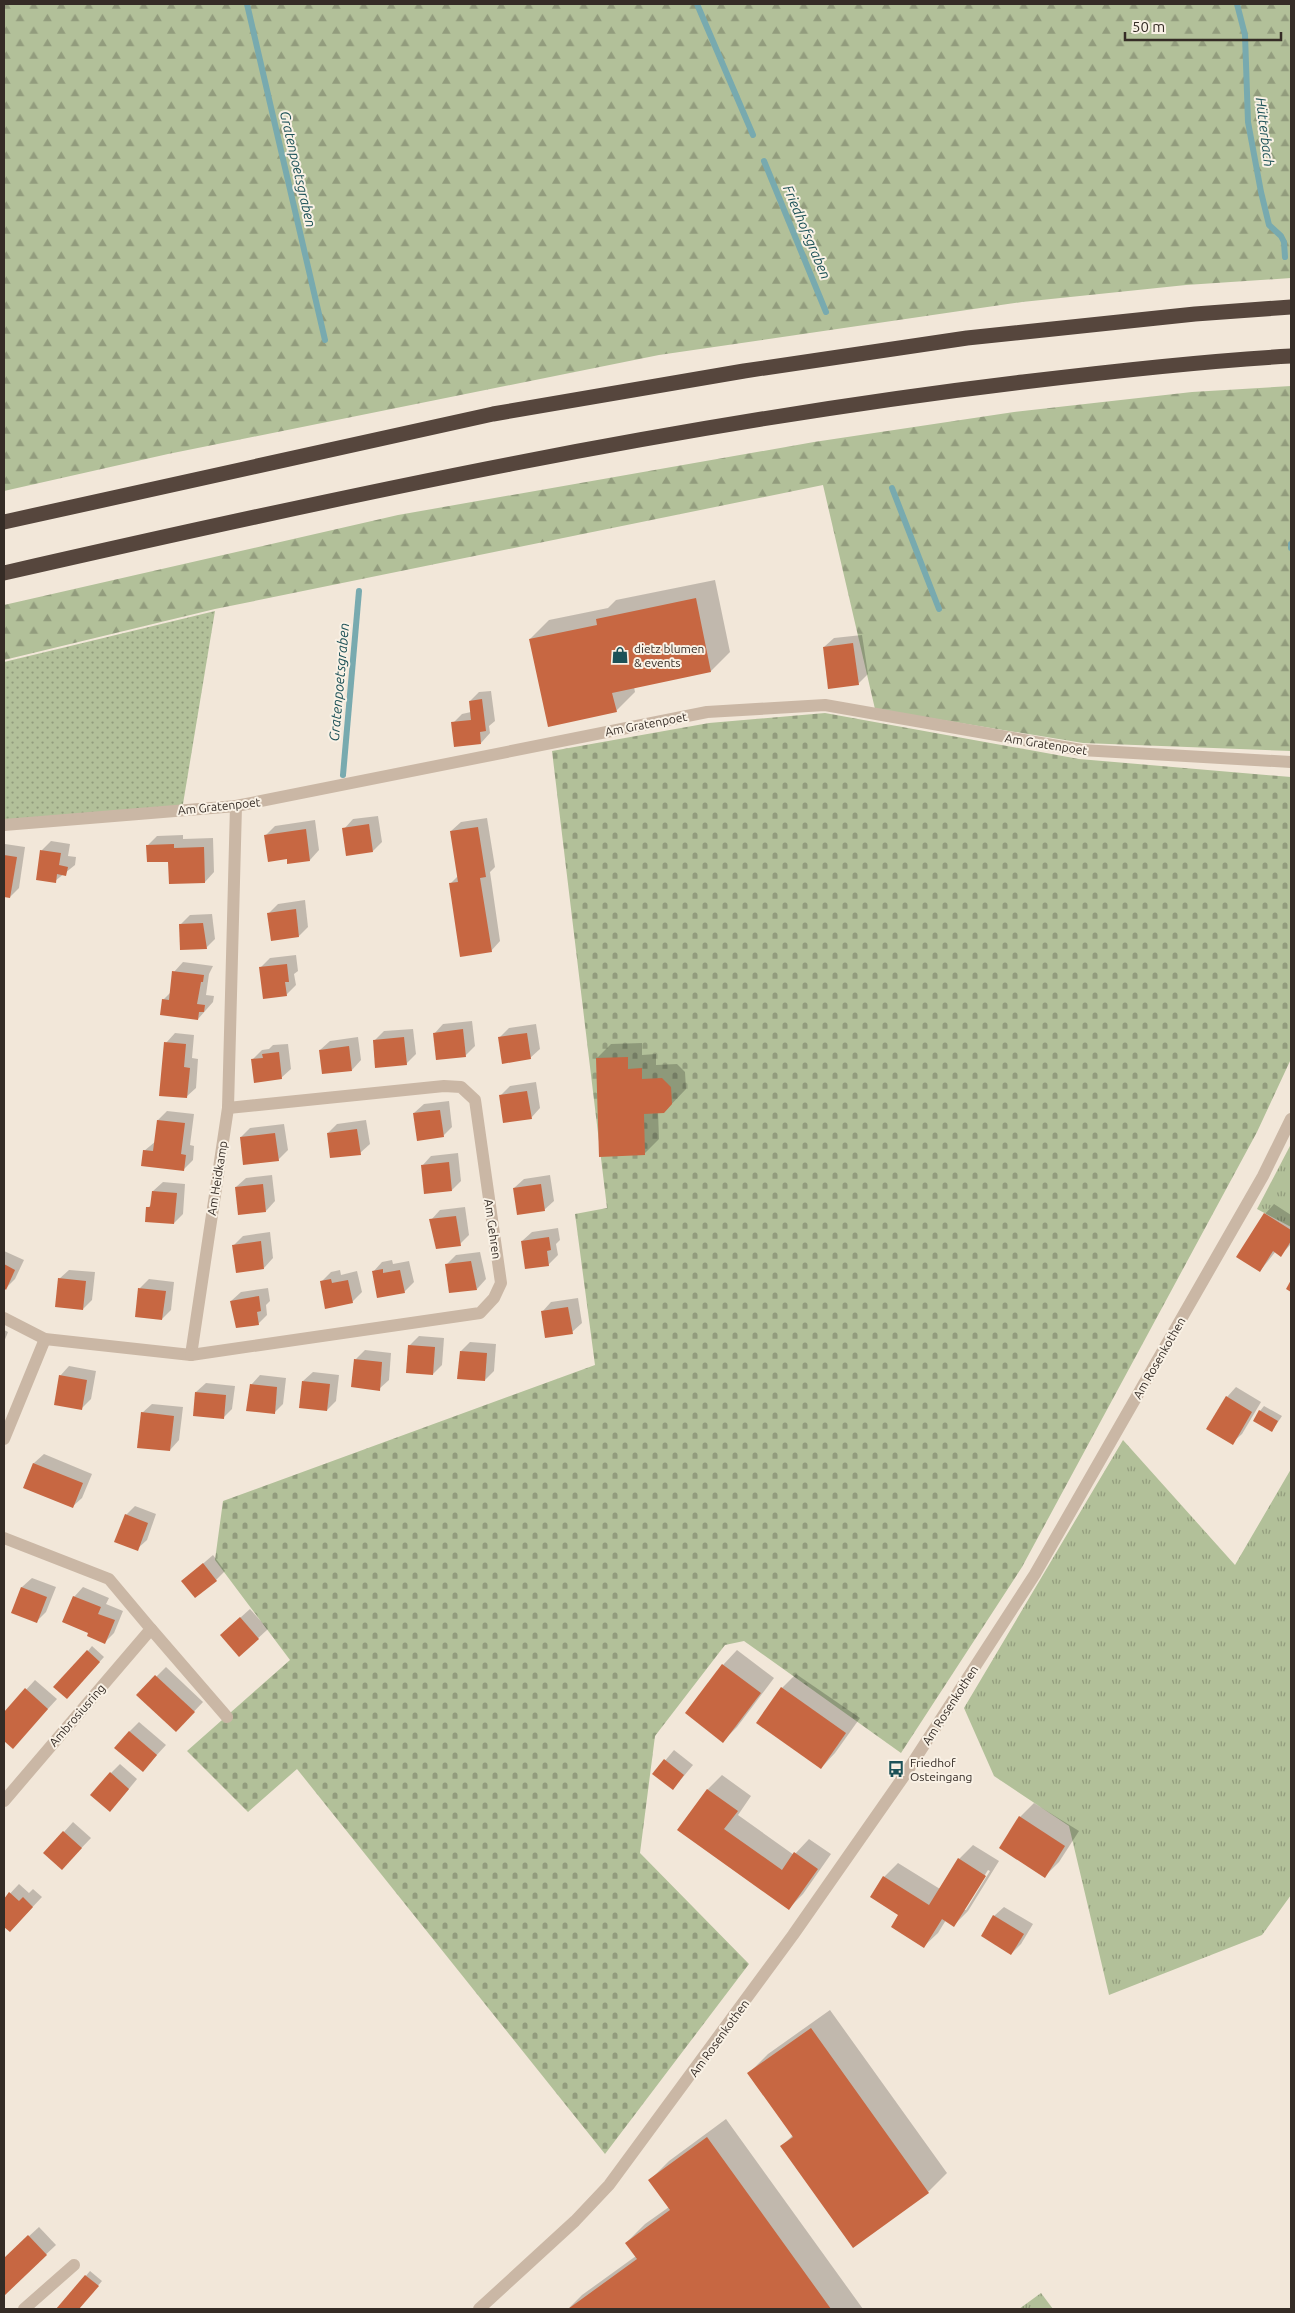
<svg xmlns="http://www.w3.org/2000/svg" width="1295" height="2313" font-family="Ubuntu,sans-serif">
  <defs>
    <pattern id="grass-tufts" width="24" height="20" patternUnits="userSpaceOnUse" patternTransform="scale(1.25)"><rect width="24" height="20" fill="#b2c099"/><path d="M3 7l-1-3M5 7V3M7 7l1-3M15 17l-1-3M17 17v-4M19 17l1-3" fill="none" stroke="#929c7d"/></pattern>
    <pattern id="forest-firs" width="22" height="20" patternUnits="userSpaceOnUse" patternTransform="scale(1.25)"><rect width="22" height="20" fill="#b2c099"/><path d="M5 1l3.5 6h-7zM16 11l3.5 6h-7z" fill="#929c7d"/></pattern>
    <pattern id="cemetery-stones" width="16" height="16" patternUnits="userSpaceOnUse" patternTransform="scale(1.25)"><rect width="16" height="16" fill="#b2c099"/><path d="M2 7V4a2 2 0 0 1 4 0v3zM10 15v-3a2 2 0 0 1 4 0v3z" fill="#929c7d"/></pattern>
    <pattern id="garden-dots" width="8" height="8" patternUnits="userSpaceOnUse" patternTransform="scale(1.25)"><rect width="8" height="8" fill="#b2c099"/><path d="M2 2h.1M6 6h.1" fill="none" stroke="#929c7d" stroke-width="1.8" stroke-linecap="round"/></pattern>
  </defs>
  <rect width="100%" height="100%" fill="#f2e7d9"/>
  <g fill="url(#grass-tufts)">
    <path d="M1291,1144v83l-34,-18z"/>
    <path d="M1123,1440l112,125 56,-96v426l-29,40 -153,60 -40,-169 -75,-50 -30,-68z"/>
    <path d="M1041,2293l12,16h-34z"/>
  </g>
  <g fill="url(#forest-firs)">
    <path d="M4,4h1287v274l-105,7 -164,17 -363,53 -491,99 -164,37z"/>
    <path d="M1291,386v365l-208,-8 -208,-34 -52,-224 -608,124 -211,51v-55l394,-90 416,-73 200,-30 178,-20z"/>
  </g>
  <path fill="url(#cemetery-stones)" d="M825,713l254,46 212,18v282l-34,73 -235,435 -121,186 -157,-112 -19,4 -70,91 -15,117 109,111 -144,190 -308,-385 -49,43 -61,-61 103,-91 -75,-100 8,-59 372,-136 -20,-151 32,-6 -55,-457 157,-28z"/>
  <path fill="url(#garden-dots)" d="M215,611l-33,199 -178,15v-163z"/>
  <g fill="#0003" fill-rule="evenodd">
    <path d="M715,580l15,72 -19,19 -77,16 1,5 -19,19 -86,-72 19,-19 59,-12 8,-8z"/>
    <path d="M862,635l6,39 -10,10 -34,-37 10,-9z"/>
    <path d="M491,691l4,30 -6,5 1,7 -9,10 -28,-20 9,-9 9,-2 -1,-11 9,-9z"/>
    <path d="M378,816l4,26 -9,9 -29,-22 9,-10z"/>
    <path d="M487,818l8,49 -5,5 10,69 -9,10 -41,-67 8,-8 -7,-45 10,-9z"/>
    <path d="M315,820l4,30 -9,10 -22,-2 -22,-23 9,-9z"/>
    <path d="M183,835v4l30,-1 1,34 -9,10 -58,-36 10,-10z"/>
    <path d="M51,841l19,3 -2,12 8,1 -1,8 -20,16 -18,-3 5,-28z"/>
    <path d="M5,844l20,3 -6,41 -9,9 -6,-1z"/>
    <path d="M305,900l3,27 -9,9 -30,-23 9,-9z"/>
    <path d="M212,914l3,25 -9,9 -25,-24 9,-9z"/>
    <path d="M296,955l2,16 -4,3 2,11 -10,10 -26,-27 10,-10z"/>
    <path d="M183,962l30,4 -4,8 -3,21 8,1 -1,6 -15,17 -35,-19 8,-8 3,-20z"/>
    <path d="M472,1021l3,25 -10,10 -31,-22 9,-10z"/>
    <path d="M536,1024l4,25 -10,9 -31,-20 10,-10z"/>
    <path d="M413,1029l3,25 -10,10 -32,-23 10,-10z"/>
    <path d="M175,1033l19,2 -2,23 6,1 -2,29 -10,9 -20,-54z"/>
    <path d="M358,1037l3,23 -9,10 -32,-20 10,-9z"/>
    <path d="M642,1043v12l14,-1v11l21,-1 8,8 1,17 -22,23h-6l1,27 -15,15 -47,-96 14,-14z"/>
    <path d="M288,1044l3,25 -10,9 -29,-18 10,-10 7,-1 4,-4z"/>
    <path d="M536,1082l4,26 -9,10 -30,-23 9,-9z"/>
    <path d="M449,1101l3,26 -9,9 -29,-23 10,-9z"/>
    <path d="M167,1111l27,3 -4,31 4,1 -1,14 -10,10 -39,-19 12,-10 2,-21z"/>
    <path d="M366,1120l4,24 -10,9 -32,-20 9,-9z"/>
    <path d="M284,1124l4,26 -10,10 -37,-23 9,-9z"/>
    <path d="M458,1153l3,28 -9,9 -30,-24 9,-10z"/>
    <path d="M272,1175l3,26 -9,10 -30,-24 10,-9z"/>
    <path d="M550,1175l4,26 -10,9 -30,-22 10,-9z"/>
    <path d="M163,1182l22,2 -2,30 -9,9 -26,-15 4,-5 1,-12z"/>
    <path d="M1274,1204l17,11v29l-10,11 -5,-4 -16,20 5,-57z"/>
    <path d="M465,1207l4,28 -9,9 -29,-24 9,-10z"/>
    <path d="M558,1228l2,12 -4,4 2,11 -10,10 -26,-24 10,-9z"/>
    <path d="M270,1232l3,26 -9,10 -30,-23 9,-9z"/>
    <path d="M4,1251l20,9 -9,19 -9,9 -2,-1z"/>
    <path d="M480,1252l6,27 -9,10 -30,-25 9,-9z"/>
    <path d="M392,1260l1,4 16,-3 5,21 -10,10 -31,-20 9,-10z"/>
    <path d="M69,1270l26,2 -3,28 -9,9 -24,-30z"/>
    <path d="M340,1270l1,5 16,-4 5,21 -10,10 -31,-20 10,-10z"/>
    <path d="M149,1279l25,3 -3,28 -9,9 -22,-31z"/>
    <path d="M268,1288l2,13 -4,4 1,10 -9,9 -27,-23 10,-9z"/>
    <path d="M578,1298l4,25 -10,9 -30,-20 9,-10z"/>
    <path d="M4,1330l4,2 -4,10z"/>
    <path d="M419,1336l25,2 -2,27 -9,9 -24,-28z"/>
    <path d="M470,1342l26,2 -2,27 -9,9 -24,-29z"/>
    <path d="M365,1350l26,3 -2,27 -10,9 -23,-30z"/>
    <path d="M69,1366l27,5 -5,28 -10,10 -21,-33z"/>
    <path d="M313,1372l26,3 -3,26 -9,9 -24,-29z"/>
    <path d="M260,1375l26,3 -3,26 -9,9 -23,-28z"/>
    <path d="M206,1383l29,3 -3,23 -9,9 -29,-3 2,-23z"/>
    <path d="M1236,1387l25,15 -19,32 -10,9 -5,-46z"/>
    <path d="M152,1404l31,3 -4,33 -9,10 -28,-37z"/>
    <path d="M1264,1406l18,10 -10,15 -12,-20z"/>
    <path d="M44,1454l48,20 -10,24 -10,9 -47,-20 9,-24z"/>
    <path d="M135,1506l21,8 -9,26 -10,9 -11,-34z"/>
    <path d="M213,1555l12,16 -9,9 -33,1z"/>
    <path d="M32,1578l24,9 -10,25 -9,9 -24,-9 9,-25z"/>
    <path d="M83,1587l26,11 -3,6 17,7 -9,22 -9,9 -15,-10 -16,-35z"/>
    <path d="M250,1609l18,20 -28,26 -9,-29z"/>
    <path d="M92,1646l12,11 -33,36 17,-42z"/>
    <path d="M737,1650l37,28 -37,49 -14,14 -37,-28 37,-48z"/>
    <path d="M166,1667l37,35 -18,19 -47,-26z"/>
    <path d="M796,1674l64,44 -25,35 -14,15 -39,-80z"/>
    <path d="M35,1680l22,19 -44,48 -9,-8v-25z"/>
    <path d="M139,1722l27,23 -23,25 -14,-38z"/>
    <path d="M674,1750l19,15 -20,24 -19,-15z"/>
    <path d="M120,1764l17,15 -18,22 -8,-28z"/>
    <path d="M722,1775l29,21 -13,19 56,40 15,-16 22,15 -28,40 -14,14 -110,-78 29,-41z"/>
    <path d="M1034,1803l45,28 -20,31 -14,14 -25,-59z"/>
    <path d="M73,1822l18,16 -20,21 -26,-6z"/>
    <path d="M973,1845l26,16 -31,50 -14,14 -8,-5 -8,13 -15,14 -23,-32 -16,-38 14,-14 42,26 19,-30zM988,1870l2,1 -24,39h-3z"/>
    <path d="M19,1884l10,9 4,-4 9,8 -32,34 -6,-6v-25z"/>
    <path d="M1004,1907l29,17 -12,20 -10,10 -17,-38z"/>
    <path d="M830,2010l117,163 -19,19 -146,-46 11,-11 -44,-62 19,-19z"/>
    <path d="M726,2119l137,190h-295l14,-14 54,-39 -10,-13 19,-19 24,-17 -19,-27 19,-19z"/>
    <path d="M39,2227l17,18 -52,49v-35z"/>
    <path d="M90,2271l12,10 -24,28h-20z"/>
  </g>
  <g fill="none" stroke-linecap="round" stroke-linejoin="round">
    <g stroke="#78aaaf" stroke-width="6">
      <path d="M247,4l78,336"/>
      <path d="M697,4l56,131"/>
      <path d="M1237,4l8,31 3,87 13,70 8,33 12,11 3,6 1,15"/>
      <path d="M764,161l62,151"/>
      <path d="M892,488l47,121"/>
      <path d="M1291,544v4"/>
      <path d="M343,775l16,-184"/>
    </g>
  </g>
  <g fill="#c76742">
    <path d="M696,598l15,74 -99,21 5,19 -69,15 -19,-88 68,-14 -1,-6z"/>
    <path d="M853,643l6,42 -31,4 -5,-42z"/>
    <path d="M482,699l4,32 -6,1 1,12 -27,3 -3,-25 20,-2 -2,-19z"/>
    <path d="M369,824l4,28 -27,4 -4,-28z"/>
    <path d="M478,827l8,50 -6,1 12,74 -32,5 -11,-74 9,-1 -8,-51z"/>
    <path d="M306,829l4,32 -23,3v-5l-19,3 -4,-27z"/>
    <path d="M174,844v4l30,-1 1,36 -36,1 -1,-22h-21l-1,-17z"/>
    <path d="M40,850l21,3 -2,12 9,2 -2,9 -9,-2 -1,9 -20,-3z"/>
    <path d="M4,855l13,2 -7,41 -6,-1z"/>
    <path d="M296,909l3,28 -28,4 -4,-28z"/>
    <path d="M203,923l4,26 -27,1 -1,-26z"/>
    <path d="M287,964l2,18h-4l2,14 -24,3 -4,-32z"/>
    <path d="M172,971l32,4 -1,7h-2l-4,22 8,1 -1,7h-5l-1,8 -38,-5 2,-16 7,1z"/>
    <path d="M463,1029l3,28 -30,3 -3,-27z"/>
    <path d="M527,1033l4,26 -29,5 -4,-27z"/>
    <path d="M404,1037l3,28 -32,3 -2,-28z"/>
    <path d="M164,1042l22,2 -2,23 6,1 -3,30 -28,-2z"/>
    <path d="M349,1046l3,25 -30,3 -3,-24z"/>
    <path d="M279,1052l3,27 -28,4 -3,-24 12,-1 -1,-4z"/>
    <path d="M628,1057v12l14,-1v11l20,-1 9,9 1,17 -8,9 -20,1 1,41 -46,2 -3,-99z"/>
    <path d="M527,1091l5,28 -29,4 -4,-28z"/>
    <path d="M440,1110l4,27 -27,4 -4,-28z"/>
    <path d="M157,1120l28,3 -4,31 5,1 -2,16 -43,-5 2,-16 10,1z"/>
    <path d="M357,1129l4,26 -31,3 -3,-25z"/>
    <path d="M275,1133l4,28 -36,4 -3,-28z"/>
    <path d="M449,1162l3,29 -28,3 -3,-29z"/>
    <path d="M263,1184l3,28 -28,3 -3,-28z"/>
    <path d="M541,1184l4,27 -28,4 -4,-27z"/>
    <path d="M152,1191l25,2 -3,31 -29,-2 1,-15h4z"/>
    <path d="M1264,1213l27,17v11l-10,16 -8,-6 -13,21 -24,-15z"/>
    <path d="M456,1216l5,30 -25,3 -7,-30z"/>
    <path d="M549,1237l2,13 -4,1 2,15 -24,3 -4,-28z"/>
    <path d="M261,1241l3,28 -28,4 -4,-28z"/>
    <path d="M471,1261l6,29 -28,3 -4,-29z"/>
    <path d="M4,1264l11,6 -9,20 -2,-2z"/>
    <path d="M383,1269v4l17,-3 5,23 -28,5 -5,-27z"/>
    <path d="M58,1278l28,3 -3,29 -28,-3z"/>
    <path d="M331,1279l1,4 16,-3 5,23 -28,6 -5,-28z"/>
    <path d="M1291,1280v12l-5,-3z"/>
    <path d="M138,1288l28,3 -4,29 -27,-3z"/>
    <path d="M259,1296l2,15 -4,1 2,13 -23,3 -6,-27z"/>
    <path d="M568,1307l5,27 -28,4 -4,-27z"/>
    <path d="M408,1345l27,2 -2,28 -27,-2z"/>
    <path d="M460,1351l27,2 -2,28 -28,-2z"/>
    <path d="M354,1359l28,3 -2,29 -29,-4z"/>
    <path d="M59,1375l28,5 -5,30 -28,-5z"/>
    <path d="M302,1381l28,3 -3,27 -28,-3z"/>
    <path d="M250,1384l27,3 -2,27 -29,-3z"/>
    <path d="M195,1392l31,3 -2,24 -31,-3z"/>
    <path d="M1226,1396l26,16 -19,33 -27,-16z"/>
    <path d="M1259,1410l19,11 -6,11 -19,-11z"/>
    <path d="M141,1412l33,4 -4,35 -33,-3z"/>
    <path d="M33,1463l50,20 -10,25 -50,-20z"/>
    <path d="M125,1514l23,9 -10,28 -24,-9z"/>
    <path d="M203,1563l14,18 -22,17 -14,-17z"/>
    <path d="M21,1587l26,10 -10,26 -26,-10z"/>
    <path d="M73,1596l28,11 -3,7 17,6 -10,24 -18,-8 1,-3 -26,-11z"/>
    <path d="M240,1617l19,22 -20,18 -19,-22z"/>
    <path d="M87,1650l13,12 -33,37 -14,-12z"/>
    <path d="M722,1664l39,29 -38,50 -38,-30z"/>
    <path d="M155,1675l40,37 -19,20 -40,-37z"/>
    <path d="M781,1687l65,46 -25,36 -65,-46z"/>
    <path d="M25,1688l23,21 -35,40 -9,-8v-29z"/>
    <path d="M129,1731l28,24 -14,17 -29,-24z"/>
    <path d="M664,1759l20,16 -11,15 -21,-16z"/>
    <path d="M110,1772l19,17 -19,23 -20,-17z"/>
    <path d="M707,1789l31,22 -14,18 58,41 12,-18 24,17 -29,41 -112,-80z"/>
    <path d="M1019,1816l46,30 -20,32 -46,-30z"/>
    <path d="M63,1831l19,17 -20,22 -19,-17z"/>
    <path d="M958,1858l28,18 -32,51 -12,-8 -18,29 -33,-21 7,-12 -28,-18 13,-21 46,29z"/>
    <path d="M9,1892l10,9 4,-4 10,10 -23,25 -6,-5v-28z"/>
    <path d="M993,1915l31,19 -13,21 -30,-19z"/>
    <path d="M811,2028l118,165 -76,55 -73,-102 13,-9 -46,-64z"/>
    <path d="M707,2137l124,172h-263l69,-50 -12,-16 45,-33 -22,-30z"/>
    <path d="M28,2235l19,20 -43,41v-38z"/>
    <path d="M85,2275l14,11 -20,23h-23z"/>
  </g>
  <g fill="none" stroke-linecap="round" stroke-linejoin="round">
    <g stroke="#cab7a5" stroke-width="12">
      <path d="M4,825l232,-19 471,-94 118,-7 256,45 210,12"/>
      <path d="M4,1318l41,21 146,16 37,-247 8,-302"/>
      <path d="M191,1355l289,-42 14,-15 7,-15 -26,-183 -14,-13 -17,-1 -216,22"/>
      <path d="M4,1439l41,-100"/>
      <path d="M4,1538l105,41 42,50 -147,172"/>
      <path d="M151,1629l76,88"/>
      <path d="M24,2309l50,-44"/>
      <path d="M479,2309l96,-88 34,-36 184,-250 111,-159 131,-202 228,-398 28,-57"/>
    </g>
    <g stroke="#56463d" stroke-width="15">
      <path d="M4,522l489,-108 251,-43 223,-33 228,-24 96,-7"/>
      <path d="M4,573c337,-77 675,-150 1019,-191 90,-11 178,-21 268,-26"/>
    </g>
  </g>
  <defs>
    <g id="shop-bare" transform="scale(1.35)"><path d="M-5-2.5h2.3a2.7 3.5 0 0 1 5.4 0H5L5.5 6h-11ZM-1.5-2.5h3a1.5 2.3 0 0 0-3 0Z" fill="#1c5157" stroke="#f9f1e5" stroke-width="2.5" paint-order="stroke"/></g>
    <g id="bus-bare" transform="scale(1.35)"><path d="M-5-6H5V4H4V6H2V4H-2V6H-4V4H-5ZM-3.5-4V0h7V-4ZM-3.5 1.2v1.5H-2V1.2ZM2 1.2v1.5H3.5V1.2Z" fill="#1c5157" stroke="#f9f1e5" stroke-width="2.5" paint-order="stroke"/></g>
  </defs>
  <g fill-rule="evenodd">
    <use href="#shop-bare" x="620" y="655"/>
    <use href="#bus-bare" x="896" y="1769"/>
  </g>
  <g text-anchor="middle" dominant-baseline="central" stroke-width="4" stroke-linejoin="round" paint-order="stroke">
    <g font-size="12" fill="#352c26" stroke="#f9f1e5" text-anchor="start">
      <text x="634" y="648">dietz blumen<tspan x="634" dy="14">&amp; events</tspan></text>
      <text x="910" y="1762">Friedhof<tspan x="910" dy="14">Osteingang</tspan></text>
    </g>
    <g font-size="12" fill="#352c26" stroke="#f9f1e5">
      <text transform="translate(646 724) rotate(-11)">Am Gratenpoet</text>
      <text transform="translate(1046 744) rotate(9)">Am Gratenpoet</text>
      <text transform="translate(219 806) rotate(-6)">Am Gratenpoet</text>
      <text transform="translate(217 1178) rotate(-81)">Am Heidkamp</text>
      <text transform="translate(493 1229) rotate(82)">Am Gehren</text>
      <text transform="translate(1159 1358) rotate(-60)">Am Rosenkothen</text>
      <text transform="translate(950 1705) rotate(-57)">Am Rosenkothen</text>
      <text transform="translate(77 1715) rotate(-49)">Ambrosiusring</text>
      <text transform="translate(719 2038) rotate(-54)">Am Rosenkothen</text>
    </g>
    <g font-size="14" font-style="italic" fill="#1c5157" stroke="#f9f1e5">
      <text transform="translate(1265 132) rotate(83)">Hütterbach</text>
      <text transform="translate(298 169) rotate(77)">Gratenpoetsgraben</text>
      <text transform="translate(807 232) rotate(67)">Friedhofsgraben</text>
      <text transform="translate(339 682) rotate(-85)">Gratenpoetsgraben</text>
    </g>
  </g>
  <rect width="1295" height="2313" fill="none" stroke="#352c26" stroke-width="10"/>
  <path d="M1125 32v8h156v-8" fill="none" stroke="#352c26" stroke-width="2.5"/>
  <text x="1132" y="32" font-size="15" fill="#352c26" stroke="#f9f1e5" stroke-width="4" paint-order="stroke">50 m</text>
</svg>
